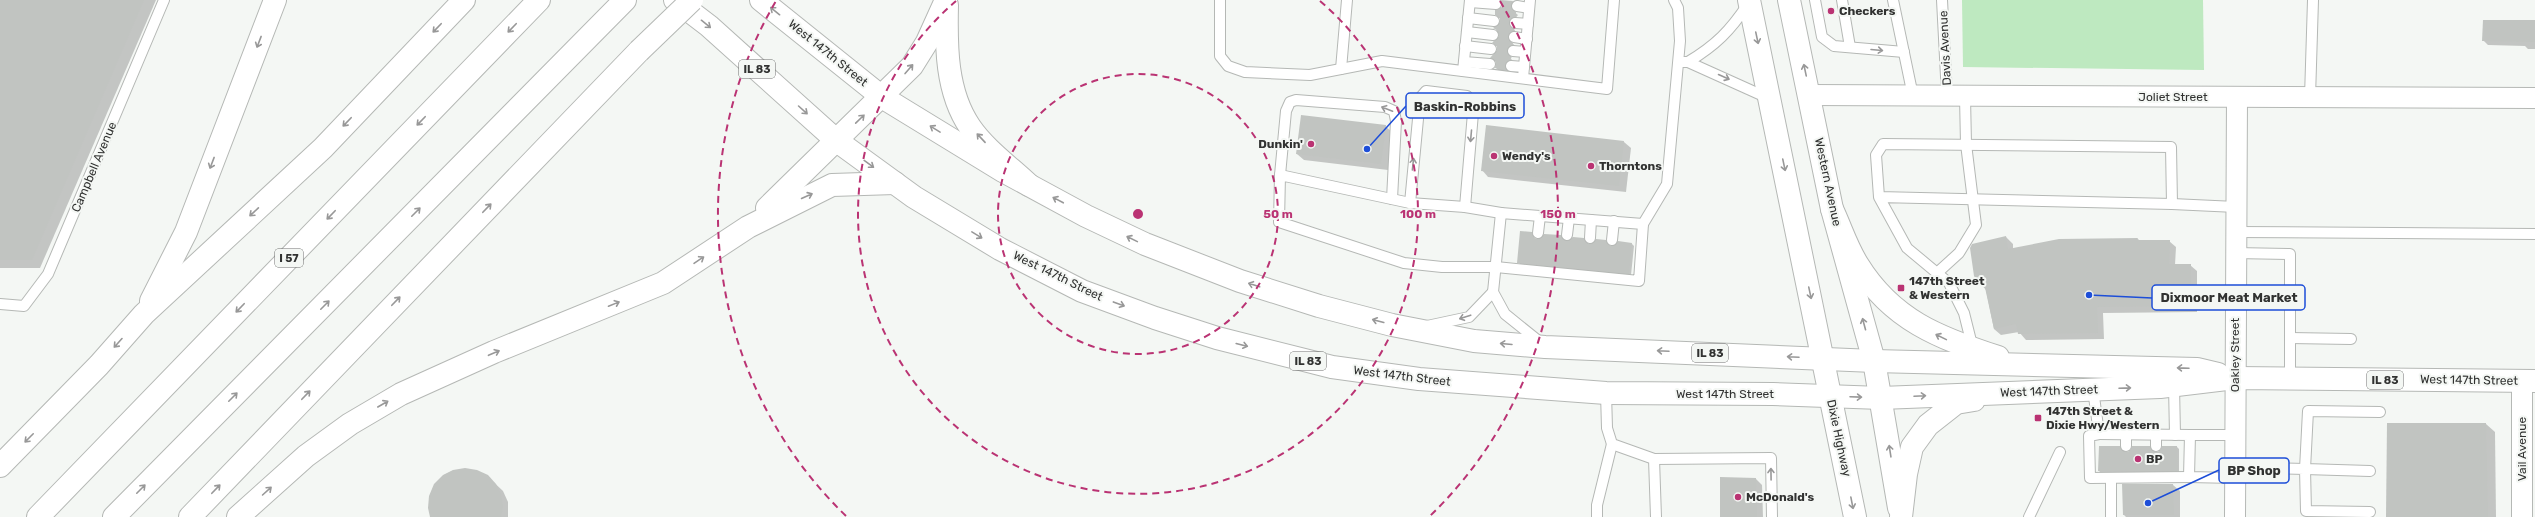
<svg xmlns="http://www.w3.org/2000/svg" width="2535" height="517" font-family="Rubik,sans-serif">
  <rect width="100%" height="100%" fill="#f4f7f4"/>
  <path fill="#bee9c0" d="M1962,0h241l1,70 -241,-3z"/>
  <g fill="#0003">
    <path d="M0,0h156l-116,268h-40z"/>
    <path d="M1512,2l2,2 -2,6 6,5 -8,10 6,7 -7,7 6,7 -7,7 5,9 -6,3 1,6 -10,-1 -2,-2 3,-19 -6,-7 8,-7 -6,-7 7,-7 -6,-7z"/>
    <path d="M2535,21v28h-7l-3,-3 -37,-1 -5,-5z"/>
    <path d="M1385,126l7,6 -4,38 -84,-10 -7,-6z"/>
    <path d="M1624,142l7,6 -5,44 -138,-15 -6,-7z"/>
    <path d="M1531,233l4,6 54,7 22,2 21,-4 2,2 -3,29 -111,-11 -2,-2z"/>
    <path d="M2006,237l7,7v5l46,-9 79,-1 2,2h29l7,6 -1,18h15l7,6v41l-94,1 1,26 -78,1 -7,-8 -18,3 -7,-6 -8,-39 -6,-7z"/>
    <path d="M2486,424l9,8 1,85h-109z"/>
    <path d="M2133,447l24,7 6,-7h14l2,2v23l-78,1 -2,-2 28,-17z"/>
    <path d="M487,476l16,15 5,11v15h-77z"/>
    <path d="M1756,479l6,6 1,32h-42z"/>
    <path d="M2173,485l7,6v26h-54l-2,-2z"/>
  </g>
  <g fill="#c1c4c1">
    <path d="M0,0h144l-112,260h-32z"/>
    <path d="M1501,0l12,1 -2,7 5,4v5h-4l-3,5v4l6,4 -7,6v4l5,3 -6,7v4l5,3 -7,6 1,7 -11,-2 1,-6 -6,-4 7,-8v-4l-5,-3 7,-7 -2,-6 -4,-2 7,-6v-4l-5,-3v-5l7,-3z"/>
    <path d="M2483,20h52v22l-53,-1z"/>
    <path d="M1301,115l85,10 -5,39 -85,-10z"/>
    <path d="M1486,125l138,16 -5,45 -138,-15z"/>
    <path d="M1520,231l12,1 2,6 4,1 6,-5 17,1 6,6 6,-4 11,1 5,6 7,-5 10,1 5,6 7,-5 14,2 -3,31 -112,-11z"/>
    <path d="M2006,236l2,13 51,-10 79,-1 -1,2h33l-1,24h22v42l-94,1 1,26 -80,1 -2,-10 -22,5 -10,-46 -5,1 -5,-8 -4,-28 2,-4z"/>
    <path d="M2387,423h99l2,94h-102z"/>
    <path d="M2099,446h21l6,6 4,-1 2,-5h18l6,6 4,-1 2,-5h15l1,25h-80z"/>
    <path d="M465,468l12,2 11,5 8,9 5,10 2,12 -2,11h-71l-2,-9 1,-12 5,-12 9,-9 10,-5z"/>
    <path d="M1720,477l36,1 1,39h-37z"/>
    <path d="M2122,484h51l1,31h-51z"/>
  </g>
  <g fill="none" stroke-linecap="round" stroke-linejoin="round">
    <g stroke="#b5b8b5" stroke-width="12">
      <g id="lane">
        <path d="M1220,0v56l8,10 17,6 65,3 72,-14 225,28 7,-89"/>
        <path d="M1815,0l7,37 12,9 70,6"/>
        <path d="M1842,0l8,47"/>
        <path d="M1893,0l20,96"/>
        <path d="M1942,0l5,96"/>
        <path d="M1470,2l26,2"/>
        <path d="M1517,6l12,2"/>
        <path d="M1468,18l26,3"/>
        <path d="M1515,23l13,1"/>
        <path d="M1467,32l26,3"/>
        <path d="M1514,37l13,2"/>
        <path d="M1465,46l26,3"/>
        <path d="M1513,51l12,1"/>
        <path d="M1464,62l26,2"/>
        <path d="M1679,62h9l80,36"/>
        <path d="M1688,62c28,-17 42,-31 60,-58"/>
        <path d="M1511,66l13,1"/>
        <path d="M1341,69l6,-69"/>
        <path d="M1463,71l7,-71"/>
        <path d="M1523,78l7,-78"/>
        <path d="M2310,97l3,-97"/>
        <path d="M1280,175l6,-64 4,-9 6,-2 89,7 9,4 2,10 -4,78"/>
        <path d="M1879,197l293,7 -1,-57 -288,-3 -7,11 3,42 28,51 42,35 15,30 9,36"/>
        <path d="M1410,203l10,-105 6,-7 41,5 6,17 -8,94"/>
        <path d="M2172,204l64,3"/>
        <path d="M1501,213l-36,-6 -55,-4 -130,-28 -1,47 125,41 38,4h54l143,14 4,-57 24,-40 13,-143 -2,-33 -4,-8"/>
        <path d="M2235,232l300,2"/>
        <path d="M1538,233l2,-17"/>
        <path d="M1567,235l2,-17"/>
        <path d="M1590,238l1,-18"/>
        <path d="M1612,240l2,-19"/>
        <path d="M2235,253l55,1v125"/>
        <path d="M1937,273l22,-20 17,-28 -10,-81 -1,-47"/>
        <path d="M0,304l24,2 24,-32 116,-274"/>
        <path d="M1427,326l42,-9 24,-25"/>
        <path d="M2290,338l61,1"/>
        <path d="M1541,343l-36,-29 -12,-22 8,-79 142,11"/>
        <path d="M2174,386l1,49"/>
        <path d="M2093,389l6,45 91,1 -1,42 46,1"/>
        <path d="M1606,393l1,35 5,16 42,15 2,58"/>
        <path d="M2099,434l-10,2 1,42 99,-1"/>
        <path d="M2126,434v12"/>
        <path d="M2156,435v11"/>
        <path d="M2190,435h45"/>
        <path d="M1654,459l117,-1 1,59"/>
        <path d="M2235,467l70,2 1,42 64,1"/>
        <path d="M2370,471l-65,-2 3,-58 72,1"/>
        <path d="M1597,517v-12l15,-61"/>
        <path d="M2029,517l31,-65"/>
        <path d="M2111,517v-39"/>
      </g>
    </g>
    <g stroke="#b5b8b5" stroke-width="22">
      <g id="street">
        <path d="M1810,95l725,3"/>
        <path d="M2235,517l2,-420"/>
        <path d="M2522,517v-136"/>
      </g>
    </g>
    <g stroke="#b5b8b5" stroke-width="24">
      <g id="secondary">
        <path d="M1749,0l106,517"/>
        <path d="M1789,0l43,209 42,152 25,147"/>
      </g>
    </g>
    <g stroke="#b5b8b5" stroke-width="24">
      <g id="primary">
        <path d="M675,0l34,26 128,115 77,56 86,52 82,42 73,27 62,20 115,29 87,12 187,14 167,1 108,4 279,-11 75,-9 300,3"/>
        <path d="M761,0l121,97 121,74 83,45 59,28 95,37 79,25 73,19 82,16 71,6 329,14 323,8 21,5"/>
        <path d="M1832,209c9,19 15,39 26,56 34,55 81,73 140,92"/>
        <path d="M1901,517l5,-43 6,-27 16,-22 28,-22 18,-3"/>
      </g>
    </g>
    <g stroke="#b5b8b5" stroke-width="24">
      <g id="highway">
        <path d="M947,5c-1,41 -1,87 23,122 15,22 40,40 59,58"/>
        <path d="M767,208l145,-142 15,-24 19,-42"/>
        <path d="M151,301l35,-69 89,-232"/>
        <path d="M0,466l99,-101 45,-51 179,-166 141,-148"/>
        <path d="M38,517l501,-517"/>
        <path d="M114,517l511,-517"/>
        <path d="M190,517l449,-466"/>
        <path d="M238,517l68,-61 44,-32 51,-30 93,-42 169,-69 85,-56 84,-42 63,-2"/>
      </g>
    </g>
    <use href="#lane" stroke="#fff" stroke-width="10"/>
    <use href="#street" stroke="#fff" stroke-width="20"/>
    <use href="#secondary" stroke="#fff" stroke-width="22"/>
    <use href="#primary" stroke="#fff" stroke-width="22"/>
    <use href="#highway" stroke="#fff" stroke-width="22"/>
    <g stroke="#b5b8b5" stroke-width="24" stroke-linecap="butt">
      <path id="highway-bridge" d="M639,51l53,-51"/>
    </g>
    <use href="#highway-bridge" stroke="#fff" stroke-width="22"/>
  </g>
  <defs><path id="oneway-shaft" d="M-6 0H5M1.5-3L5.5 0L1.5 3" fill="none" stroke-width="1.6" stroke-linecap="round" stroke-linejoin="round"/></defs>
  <g stroke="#989898">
    <use href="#oneway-shaft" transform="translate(775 11) rotate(-141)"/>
    <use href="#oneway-shaft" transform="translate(706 24) rotate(39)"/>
    <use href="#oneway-shaft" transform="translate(437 28) rotate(134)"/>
    <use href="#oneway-shaft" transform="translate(512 28) rotate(134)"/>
    <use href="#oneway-shaft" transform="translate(1757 38) rotate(78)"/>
    <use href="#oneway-shaft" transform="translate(259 42) rotate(111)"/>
    <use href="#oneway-shaft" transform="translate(1877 50) rotate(5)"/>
    <use href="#oneway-shaft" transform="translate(909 69) rotate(-49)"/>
    <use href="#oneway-shaft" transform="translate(1805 70) rotate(-102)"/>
    <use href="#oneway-shaft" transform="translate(1724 77) rotate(24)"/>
    <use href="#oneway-shaft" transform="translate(1387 109) rotate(-159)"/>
    <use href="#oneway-shaft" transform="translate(803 110) rotate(42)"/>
    <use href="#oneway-shaft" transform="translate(860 119) rotate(-44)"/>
    <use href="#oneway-shaft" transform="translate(421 121) rotate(134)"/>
    <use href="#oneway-shaft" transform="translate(347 122) rotate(134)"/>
    <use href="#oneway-shaft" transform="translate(935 129) rotate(-148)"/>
    <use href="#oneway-shaft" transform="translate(1471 136) rotate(95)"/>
    <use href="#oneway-shaft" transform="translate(981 138) rotate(-133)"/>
    <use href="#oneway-shaft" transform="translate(212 163) rotate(111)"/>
    <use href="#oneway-shaft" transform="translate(869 164) rotate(36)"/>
    <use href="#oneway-shaft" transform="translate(1413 164) rotate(-84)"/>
    <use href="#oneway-shaft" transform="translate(1784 165) rotate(78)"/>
    <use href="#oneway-shaft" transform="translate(807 196) rotate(-24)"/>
    <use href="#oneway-shaft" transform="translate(1058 200) rotate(-152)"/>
    <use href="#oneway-shaft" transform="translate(487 208) rotate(-46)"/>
    <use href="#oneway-shaft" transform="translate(254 212) rotate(137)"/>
    <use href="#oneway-shaft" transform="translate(416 212) rotate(-45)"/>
    <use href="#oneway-shaft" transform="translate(331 215) rotate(134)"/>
    <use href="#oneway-shaft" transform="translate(977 235) rotate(31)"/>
    <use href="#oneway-shaft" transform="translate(1132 239) rotate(-154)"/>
    <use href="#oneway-shaft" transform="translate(699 260) rotate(-34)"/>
    <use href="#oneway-shaft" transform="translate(1254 285) rotate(-162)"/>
    <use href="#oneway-shaft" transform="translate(1810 293) rotate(78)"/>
    <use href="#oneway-shaft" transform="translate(396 301) rotate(-46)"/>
    <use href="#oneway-shaft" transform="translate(614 304) rotate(-22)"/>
    <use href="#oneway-shaft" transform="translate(1119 304) rotate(20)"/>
    <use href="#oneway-shaft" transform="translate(325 305) rotate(-45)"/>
    <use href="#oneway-shaft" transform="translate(240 308) rotate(134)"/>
    <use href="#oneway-shaft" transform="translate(1465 317) rotate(162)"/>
    <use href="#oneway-shaft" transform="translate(1378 321) rotate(-165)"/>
    <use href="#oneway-shaft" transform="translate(1864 324) rotate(-105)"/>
    <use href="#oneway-shaft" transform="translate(1941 337) rotate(-154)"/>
    <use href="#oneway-shaft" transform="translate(118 343) rotate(132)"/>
    <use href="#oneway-shaft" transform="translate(1506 344) rotate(-175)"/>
    <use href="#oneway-shaft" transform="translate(1242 345) rotate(14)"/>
    <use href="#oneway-shaft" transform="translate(1663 351) rotate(-177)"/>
    <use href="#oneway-shaft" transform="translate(494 353) rotate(-23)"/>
    <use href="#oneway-shaft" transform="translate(1793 357) rotate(-177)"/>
    <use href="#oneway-shaft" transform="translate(2183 368) rotate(-178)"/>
    <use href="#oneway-shaft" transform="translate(2125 388) rotate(-2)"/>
    <use href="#oneway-shaft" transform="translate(306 395) rotate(-46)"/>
    <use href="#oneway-shaft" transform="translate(1920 396) rotate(-3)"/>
    <use href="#oneway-shaft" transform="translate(233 397) rotate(-45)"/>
    <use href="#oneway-shaft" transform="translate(1856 397) rotate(2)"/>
    <use href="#oneway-shaft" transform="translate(383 404) rotate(-30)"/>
    <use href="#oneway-shaft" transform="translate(29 438) rotate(135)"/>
    <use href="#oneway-shaft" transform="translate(1890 451) rotate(-99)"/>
    <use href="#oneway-shaft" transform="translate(1771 474) rotate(-91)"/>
    <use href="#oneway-shaft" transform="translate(141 489) rotate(-45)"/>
    <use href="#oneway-shaft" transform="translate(216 489) rotate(-46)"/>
    <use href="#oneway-shaft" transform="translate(267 491) rotate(-42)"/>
    <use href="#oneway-shaft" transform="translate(1852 503) rotate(79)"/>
  </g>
  <g fill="none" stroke="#ba3373" stroke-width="2" stroke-dasharray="7 5">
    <circle cx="1138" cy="214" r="140"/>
    <path d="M1320 1A280 280 0 1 1 956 1"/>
    <path d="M846 516A420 420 0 0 1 776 1M1500 1A420 420 0 0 1 1430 516"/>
  </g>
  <g fill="#ba3373" stroke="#f4f7f4" stroke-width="1.5">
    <circle cx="1831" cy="11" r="4"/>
    <circle cx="1311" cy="144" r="4"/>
    <circle cx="1494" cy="156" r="4"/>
    <circle cx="1591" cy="166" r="4"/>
    <rect x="1897" y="284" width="8" height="8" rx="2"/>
    <rect x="2034" y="414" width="8" height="8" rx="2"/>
    <circle cx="2138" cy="459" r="4"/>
    <circle cx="1738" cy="497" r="4"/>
  </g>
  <g text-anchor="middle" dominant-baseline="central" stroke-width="4" stroke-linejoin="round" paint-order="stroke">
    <g fill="#f4f7f4" stroke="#6c6d6c" stroke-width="1">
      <rect x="739" y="60" width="36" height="18" rx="3"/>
      <rect x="275" y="249" width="28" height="18" rx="3"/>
      <rect x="1692" y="344" width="36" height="18" rx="3"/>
      <rect x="1290" y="352" width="36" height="18" rx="3"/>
      <rect x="2367" y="371" width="36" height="18" rx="3"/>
    </g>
    <g font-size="11" font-weight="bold" fill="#313231">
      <text x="757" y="69">IL 83</text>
      <text x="289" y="258">I 57</text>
      <text x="1710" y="353">IL 83</text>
      <text x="1308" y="361">IL 83</text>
      <text x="2385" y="380">IL 83</text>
    </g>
    <g font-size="12" font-weight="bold" fill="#313231" stroke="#f4f7f4" text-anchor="start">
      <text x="1839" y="11">Checkers</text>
      <text x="1303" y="144" text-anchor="end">Dunkin'</text>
      <text x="1502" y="156">Wendy's</text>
      <text x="1599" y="166">Thorntons</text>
      <text x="1909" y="281">147th Street<tspan x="1909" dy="14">&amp; Western</tspan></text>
      <text x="2046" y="411">147th Street &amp;<tspan x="2046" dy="14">Dixie Hwy/Western</tspan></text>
      <text x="2146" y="459">BP</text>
      <text x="1746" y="497">McDonald's</text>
    </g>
    <g font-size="12" fill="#313231" stroke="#f4f7f4">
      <text transform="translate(1945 48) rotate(-93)">Davis Avenue</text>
      <text transform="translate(828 53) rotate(39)">West 147th Street</text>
      <text x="2173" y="97">Joliet Street</text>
      <text transform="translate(94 167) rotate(-67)">Campbell Avenue</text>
      <text transform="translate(1828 182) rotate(78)">Western Avenue</text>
      <text transform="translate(1058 276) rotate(26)">West 147th Street</text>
      <text transform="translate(2235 355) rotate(-90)">Oakley Street</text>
      <text transform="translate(1402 376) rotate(7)">West 147th Street</text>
      <text transform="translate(2469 380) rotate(1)">West 147th Street</text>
      <text transform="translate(2049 391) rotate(-2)">West 147th Street</text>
      <text x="1725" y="394">West 147th Street</text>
      <text transform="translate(1839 438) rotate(78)">Dixie Highway</text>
      <text transform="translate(2522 449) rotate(-90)">Vail Avenue</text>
    </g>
  </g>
  <circle cx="1138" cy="214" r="6" fill="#ba3373" stroke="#f4f7f4" stroke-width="2"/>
  <g font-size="12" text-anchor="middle" font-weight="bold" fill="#ba3373" stroke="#f4f7f4" stroke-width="4" stroke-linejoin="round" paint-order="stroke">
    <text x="1278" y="218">50 m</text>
    <text x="1418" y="218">100 m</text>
    <text x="1558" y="218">150 m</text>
  </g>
  <path fill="none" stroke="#1d4ed8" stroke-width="1.5" d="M1367 149L1406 106M2089 295L2152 298M2148 503L2219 470"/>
  <g fill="#1d4ed8" stroke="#f4f7f4" stroke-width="1.5">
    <circle cx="1367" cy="149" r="4"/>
    <circle cx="2089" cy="295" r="4"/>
    <circle cx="2148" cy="503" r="4"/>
  </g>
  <g fill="#f4f7f4" stroke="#1d4ed8" stroke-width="1.5">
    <rect x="1406" y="93" width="118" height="25" rx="4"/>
    <rect x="2152" y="285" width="153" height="25" rx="4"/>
    <rect x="2219" y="458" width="70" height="25" rx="4"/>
  </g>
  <g font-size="13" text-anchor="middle" font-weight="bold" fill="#313231">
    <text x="1465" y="111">Baskin-Robbins</text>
    <text x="2229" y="302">Dixmoor Meat Market</text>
    <text x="2254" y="475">BP Shop</text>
  </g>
</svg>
